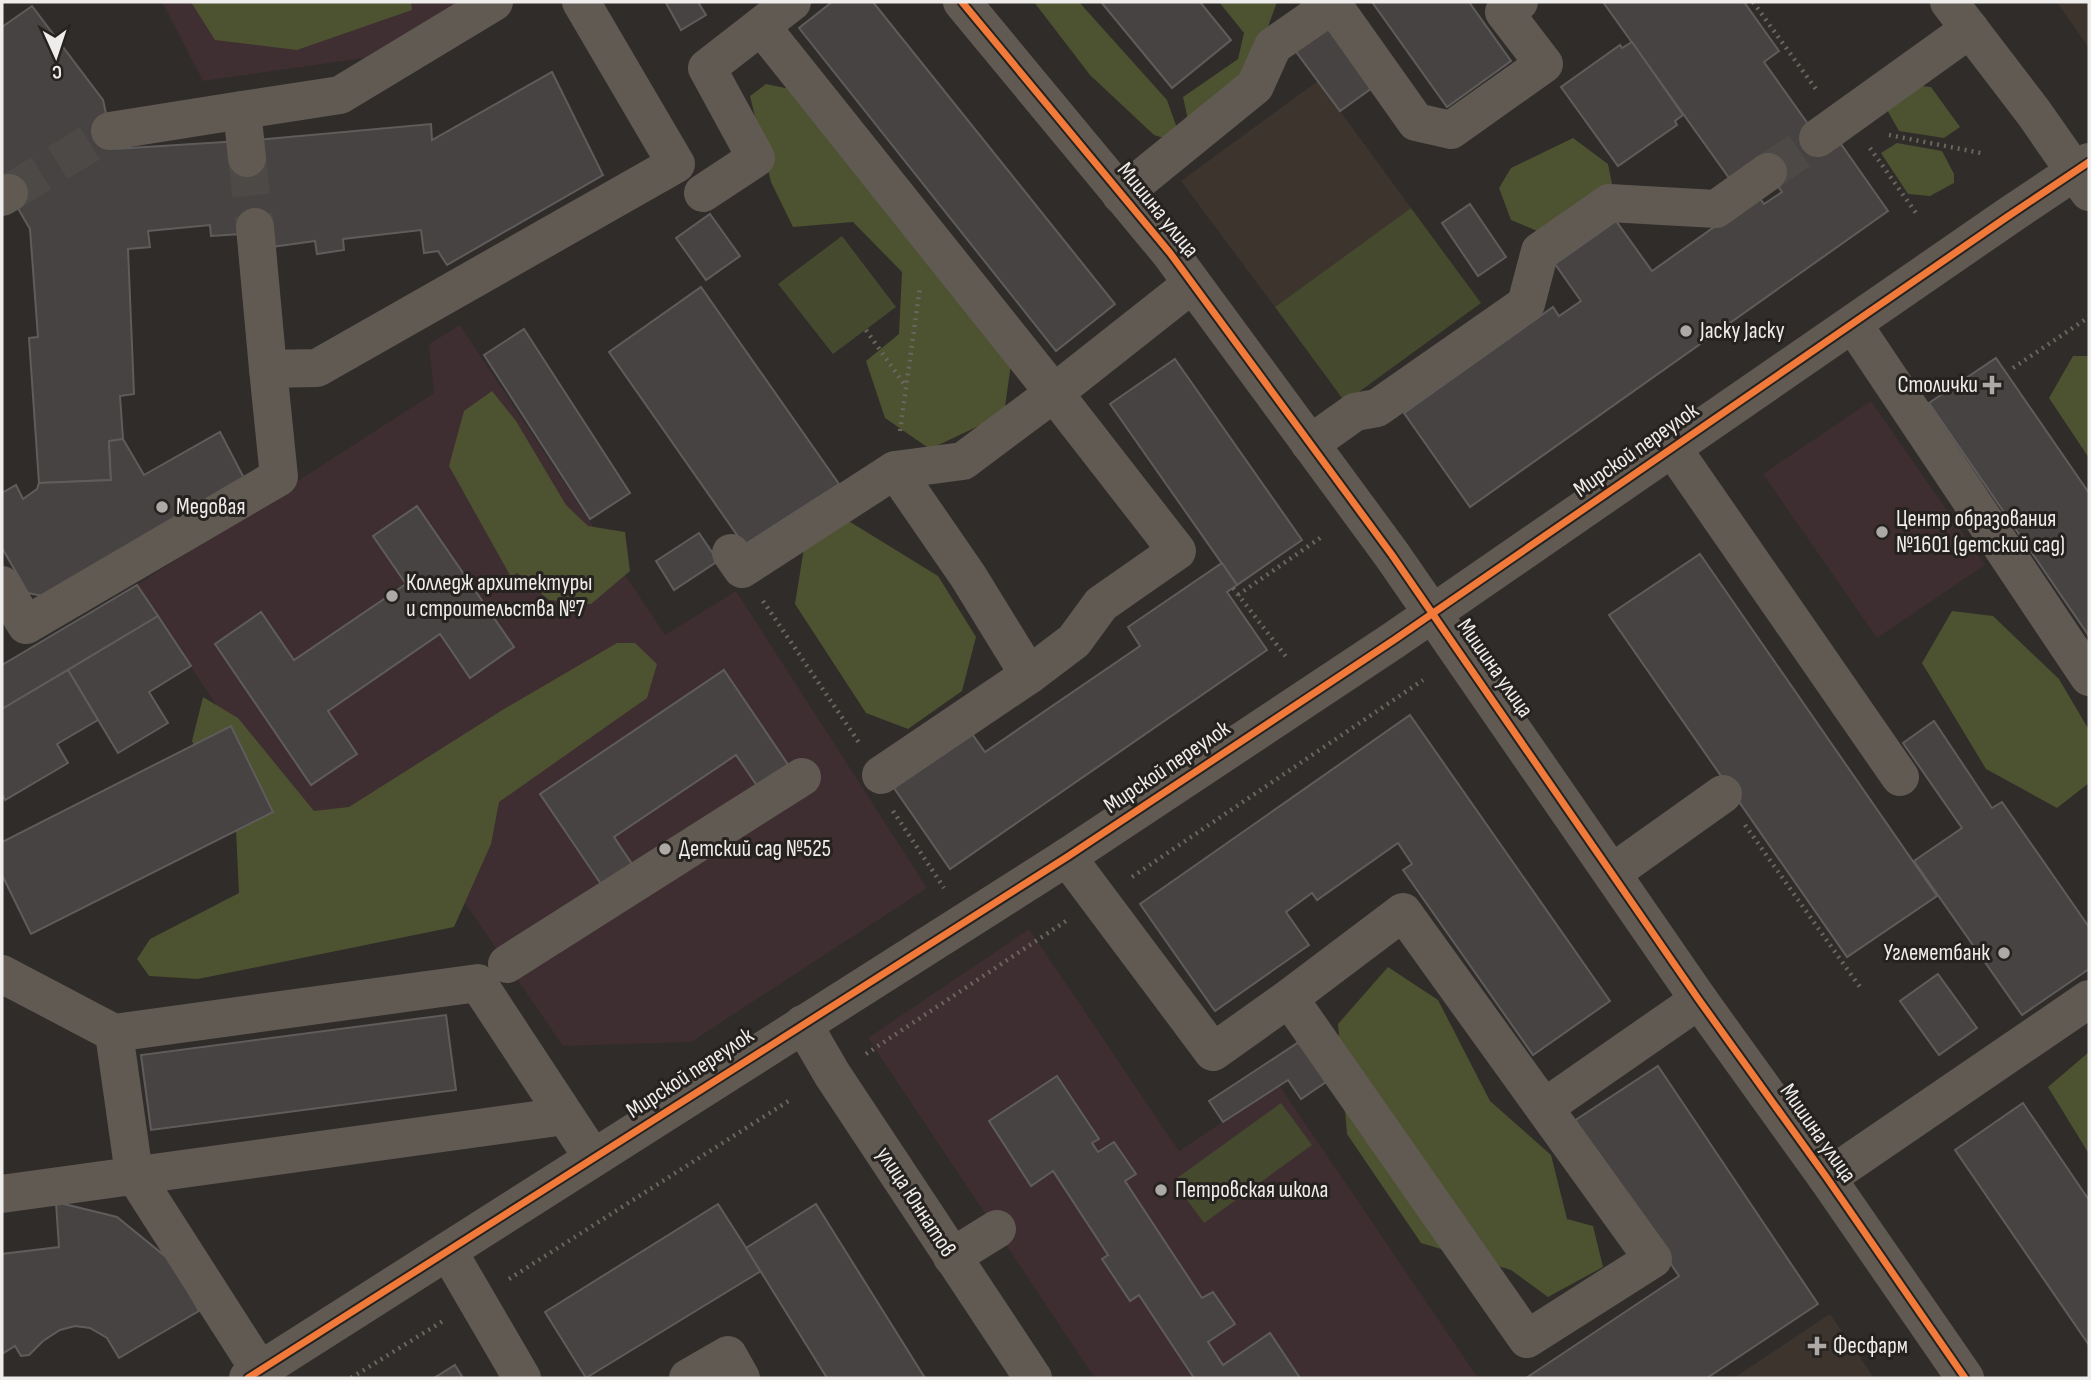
<svg xmlns="http://www.w3.org/2000/svg" width="2091" height="1380" font-family="'Sofia Sans Condensed',sans-serif">
  <rect width="100%" height="100%" fill="#2f2c2a"/>
  <path fill="#3f2e32" d="M162,2h300l-90,55 -169,24z"/>
  <g fill="#3d342e">
    <path d="M2057,2h32v46z"/>
    <path d="M1318,81l93,127 -136,99 -94,-126z"/>
    <path d="M1830,1314l44,64h-140z"/>
  </g>
  <g fill="#3f2e31">
    <path d="M460,325l205,310 71,-44 191,297 -236,154 -128,4 -162,-236 -92,57 -79,-141 -93,-141 297,-192 -5,-49z"/>
    <path d="M1871,401l114,164 -108,73 -114,-164z"/>
    <path d="M1029,929l150,222 100,-66 199,293h-383l-227,-340z"/>
  </g>
  <g fill="#45492d">
    <path d="M1411,208l70,95 -136,99 -70,-95z"/>
    <path d="M842,236l54,71 -63,47 -55,-70z"/>
    <path d="M1281,1103l31,42 -108,78 -31,-42z"/>
  </g>
  <g fill="#4d5230">
    <path d="M191,2h220l1,8 -115,40 -82,-10z"/>
    <path d="M1034,2h45l88,98 11,31 -5,10 -19,-6 -64,-60z"/>
    <path d="M1219,2h58l-19,52 -30,47 -40,19 -5,-23 55,-38 6,-26z"/>
    <path d="M766,84l24,5 221,275 -7,50 -74,35 -45,-31 -19,-57 33,-27 3,-62 -49,-50 -60,5 -22,-45 -21,-86z"/>
    <path d="M1909,85l22,2 29,40 -16,11 -45,-7 -13,-23z"/>
    <path d="M1573,138l35,26 4,20 -70,49 -31,-13 -12,-32 12,-20z"/>
    <path d="M1897,143l45,8 12,23v9l-24,13 -22,-2 -27,-41z"/>
    <path d="M2073,356h16v102l-40,-60z"/>
    <path d="M492,391l24,30 50,84 22,21 37,6 5,39 -39,33 -42,-4 -32,-27 -6,4 -62,-111 15,-55z"/>
    <path d="M847,520l91,56 38,61 -14,54 -54,38 -42,-16 -71,-109 9,-56z"/>
    <path d="M1952,611l41,5 66,63 30,51v53l-32,25 -71,-39 -64,-106z"/>
    <path d="M617,643h18l22,21 -10,34 -148,104 -8,42 -37,83 -256,52 -49,-3 -12,-17 13,-20 89,-46 -3,-62 -44,-90 11,-44 35,21 76,93 35,-4 155,-98z"/>
    <path d="M1388,967l50,33 52,101 61,54 16,64 26,7 10,41 -55,30 -37,-27 -90,-27 -74,-109 -9,-110z"/>
    <path d="M2089,1052v102l-41,-67z"/>
  </g>
  <g fill="#464342" stroke="#5f5d5c" stroke-width="2">
    <path d="M668,2h30l8,13 -25,15 -15,-27z"/>
    <path d="M832,2h41l242,302 -59,47 -257,-323z"/>
    <path d="M1101,2h99l31,38 -59,48z"/>
    <path d="M1372,2h97l42,59 -64,46z"/>
    <path d="M1603,2h141l35,49 -15,11 64,90 13,-8 47,67 -418,296 -66,-94 149,-106 6,9 22,-15 -26,-37 61,-43 36,50 106,-75 6,8 18,-12 -21,-30 -29,20z"/>
    <path d="M32,6l71,94 11,49 142,-9 175,-16 1,16 120,-68 51,103 -156,90 -9,-14 -14,2 -3,-23 -78,9 1,11 -27,4 -2,-13 -43,6 -30,-13 -31,2 -1,-11 -62,6 2,16 -22,2 6,145 -14,2 3,43 -14,2 2,39 -72,3 -10,-145 9,-1 -8,-108 -28,-48v-154z"/>
    <path d="M1326,26l46,62 -32,23 -46,-62z"/>
    <path d="M1632,42l51,73 -8,6 2,4 -59,41 -57,-79 59,-42 2,3z"/>
    <path d="M1470,204l36,53 -28,19 -36,-53z"/>
    <path d="M710,214l30,42 -34,24 -30,-42z"/>
    <path d="M701,287l138,197 -95,61 -135,-193z"/>
    <path d="M524,329l106,164 -40,26 -106,-164z"/>
    <path d="M1996,358l93,135v143l-160,-233z"/>
    <path d="M1175,359l127,181 -65,45 -127,-181z"/>
    <path d="M220,432l24,46 -201,118 -15,-3 -26,-45v-55l14,-8 7,14 14,-10 2,-6 72,-3 -2,-39 14,-2 21,36z"/>
    <path d="M417,506l97,141 -44,31 -30,-44 -112,77 29,43 -46,31 -96,-141 46,-32 33,48 112,-76 -33,-48z"/>
    <path d="M699,533l19,28 -44,29 -18,-29z"/>
    <path d="M1700,554l237,342 -90,61 -238,-342z"/>
    <path d="M1222,563l15,22 -10,7 40,58 -317,219 -56,-81 78,-54 13,18 155,-106 -12,-19z"/>
    <path d="M137,585l21,31 -156,93v-44z"/>
    <path d="M158,616l33,50 -42,26 19,31 -50,30 -50,-83z"/>
    <path d="M68,670l30,50 -41,24 11,19 -63,37 -3,-6v-85z"/>
    <path d="M724,670l65,96 -31,21 -22,-32 -122,82 20,30 -31,20 -63,-93z"/>
    <path d="M1410,715l200,286 -77,54 -130,-185 9,-6 -14,-21 -81,57 -5,-7 -26,19 23,33 -94,66 -75,-107z"/>
    <path d="M1934,721l58,87 10,-6 87,125v42l-67,46 -108,-154 48,-33 -59,-85z"/>
    <path d="M231,726l42,86 -242,122 -29,-59v-33z"/>
    <path d="M1938,974l39,54 -38,27 -39,-54z"/>
    <path d="M446,1015l10,75 -305,40 -10,-75z"/>
    <path d="M1302,1040l27,40 -28,19 -13,-19 -65,42 -14,-21z"/>
    <path d="M1658,1066l160,238 -111,74h-181l153,-102 -105,-155z"/>
    <path d="M1057,1076l42,63 -7,4 6,9 16,-10 22,32 -11,7 77,117 11,-6 22,32 -27,18 15,23 47,-32 30,45h-106l-55,-83 -9,6 -28,-42 6,-4 -55,-84 -22,15 -42,-65z"/>
    <path d="M2023,1103l66,97v145l-134,-195z"/>
    <path d="M56,1202l61,15 54,44 28,50 -80,47 -12,-20 -17,-10 -15,-2 -15,4 -17,11 -14,14 -8,1 -6,-10 -13,8v-100l57,-7z"/>
    <path d="M718,1204l43,67 -175,107 -41,-66z"/>
    <path d="M816,1204l109,174h-98l-81,-130z"/>
    <path d="M455,1365l8,13h-29z"/>
  </g>
  <g fill="none" stroke-linecap="round" stroke-linejoin="round">
    <g stroke="#4c4947" stroke-width="38" stroke-dasharray="38 19" stroke-linecap="butt">
      <path d="M247,158l8,69"/>
      <path d="M1768,172l50,-34"/>
      <path d="M9,193l101,-62"/>
    </g>
    <g stroke="#6a655f" stroke-width="4.5" stroke-dasharray="2 5" stroke-linecap="butt">
      <path d="M1753,2l65,90"/>
      <path d="M1889,135l92,18"/>
      <path d="M1870,148l46,65"/>
      <path d="M866,330l40,57"/>
      <path d="M2013,368l76,-51"/>
      <path d="M900,431l20,-144"/>
      <path d="M1233,588l54,70"/>
      <path d="M1238,595l85,-59"/>
      <path d="M763,601l97,143"/>
      <path d="M893,811l51,77"/>
      <path d="M1745,825l117,165"/>
      <path d="M1132,877l291,-197"/>
      <path d="M866,1054l200,-133"/>
      <path d="M509,1279l281,-179"/>
      <path d="M351,1378l92,-57"/>
    </g>
    <g stroke="#615a52" stroke-width="38">
      <path d="M792,2l-31,24 293,367 138,-109"/>
      <path d="M962,2l208,251 222,302 307,445 128,178 138,200"/>
      <path d="M1331,2l85,120 35,8 93,-66 -40,-52 15,-10"/>
      <path d="M1949,2l85,111 55,79"/>
      <path d="M110,131l132,-21"/>
      <path d="M1818,138l152,-109"/>
      <path d="M247,158l-5,-48 98,-15 154,-93"/>
      <path d="M703,193l53,-35 -49,-90 54,-42"/>
      <path d="M1121,195l134,-109 18,-40 59,-41"/>
      <path d="M2,197l7,-4"/>
      <path d="M255,227l13,142 49,-1 359,-204 -95,-162"/>
      <path d="M1853,324l236,353"/>
      <path d="M1310,444l45,-32 22,-4 149,-104 14,-53 69,-48 107,6 52,-37"/>
      <path d="M1673,449l227,328"/>
      <path d="M895,470l73,106 61,99"/>
      <path d="M731,553l11,16 153,-99 68,-9 91,-68 123,158 -76,53 -27,37 -45,34 -148,100"/>
      <path d="M2,585l24,40 253,-148 -11,-108"/>
      <path d="M1067,857l146,195 76,-54 238,341 126,-80 -250,-347 -114,86"/>
      <path d="M1612,873l111,-79"/>
      <path d="M507,964l295,-187"/>
      <path d="M2,974l112,59 364,-50 115,175"/>
      <path d="M803,1024l29,50 201,304"/>
      <path d="M114,1033l20,141 126,197"/>
      <path d="M1545,1107l154,-107"/>
      <path d="M1827,1178l262,-179"/>
      <path d="M2,1194l563,-78"/>
      <path d="M448,1251l74,127"/>
      <path d="M952,1257l45,-28"/>
      <path d="M248,1378l819,-521 327,-217 613,-423 82,-55"/>
      <path d="M688,1378l40,-23 13,23"/>
    </g>
    <g stroke="#26221f" stroke-width="11">
      <g id="cycleway">
        <path d="M962,2l208,251 222,302 307,445 128,178 138,200"/>
        <path d="M248,1378l819,-521 327,-217 613,-423 82,-55"/>
      </g>
    </g>
    <use href="#cycleway" stroke="#f17a3a" stroke-width="7"/>
  </g>
  <g fill="#aca9a7" stroke="#26221f" stroke-width="2.5">
    <circle cx="1686" cy="331" r="7"/>
    <path d="M1988.5 374.5h7v7h7v7h-7v7h-7v-7h-7v-7h7z"/>
    <circle cx="162" cy="507" r="7"/>
    <circle cx="1882" cy="532" r="7"/>
    <circle cx="392" cy="596" r="7"/>
    <circle cx="665" cy="849" r="7"/>
    <circle cx="2004" cy="953" r="7"/>
    <circle cx="1161" cy="1190" r="7"/>
    <path d="M1813.5 1335.5h7v7h7v7h-7v7h-7v-7h-7v-7h7z"/>
  </g>
  <g text-anchor="middle" dominant-baseline="central" stroke-width="6" stroke-linejoin="round" paint-order="stroke">
    <g font-size="23" fill="#efedeb" stroke="#26221f">
      <text transform="translate(1158 210) rotate(51)">Мишина улица</text>
      <text transform="translate(1636 450) rotate(-35)">Мирской переулок</text>
      <text transform="translate(1495 668) rotate(55)">Мишина улица</text>
      <text transform="translate(1167 767) rotate(-34)">Мирской переулок</text>
      <text transform="translate(690 1073) rotate(-33)">Мирской переулок</text>
      <text transform="translate(1818 1133) rotate(55)">Мишина улица</text>
      <text transform="translate(916 1202) rotate(57)">улица Юннатов</text>
    </g>
    <g font-size="23" fill="#efedeb" stroke="#26221f" text-anchor="start">
      <text x="1700" y="331">Jacky Jacky</text>
      <text x="1978" y="385" text-anchor="end">Столички</text>
      <text x="176" y="507">Медовая</text>
      <text x="1896" y="519">Центр образования<tspan x="1896" dy="26">№1601 (детский сад)</tspan></text>
      <text x="406" y="583">Колледж архитектуры<tspan x="406" dy="26">и строительства №7</tspan></text>
      <text x="679" y="849">Детский сад №525</text>
      <text x="1990" y="953" text-anchor="end">Углеметбанк</text>
      <text x="1175" y="1190">Петровская школа</text>
      <text x="1833" y="1346">Фесфарм</text>
    </g>
  </g>
  <rect width="2091" height="1380" fill="none" stroke="#efedeb" stroke-width="7"/>
  <g transform="translate(56 56) rotate(177)" stroke="#26221f" stroke-width="5" paint-order="stroke">
  <path d="M0-5L12 26L0 18L-12 26Z" fill="#efedeb"/>
  <text y="-10" font-size="19" font-weight="bold" text-anchor="middle" fill="#efedeb">С</text>
  </g>
</svg>
